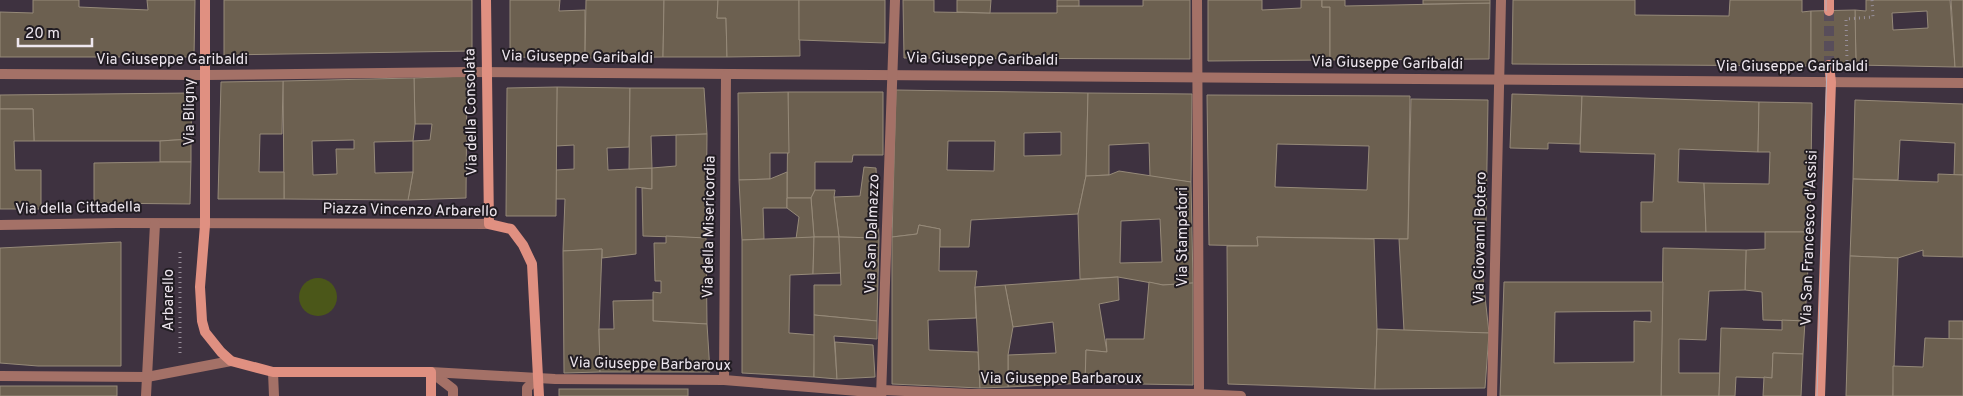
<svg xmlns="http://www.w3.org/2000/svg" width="1963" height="396" font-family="Overpass,sans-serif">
  <rect width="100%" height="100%" fill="#3e3240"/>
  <circle fill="#4b5719" cx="318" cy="297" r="19"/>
  <g fill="#6c6050" stroke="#968a79" fill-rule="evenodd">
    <path d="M33,0h46v7l69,3 -1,-10h48l-1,57h-194v-45l33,1z"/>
    <path d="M224,0h248v51l-248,4z"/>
    <path d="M510,0h50l-1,11 26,-1v48l-75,-1z"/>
    <path d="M586,0h78l-1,57 -78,1z"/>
    <path d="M664,0h54l-1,18h9l1,39h-64z"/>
    <path d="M718,0h81l1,56 -73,1 -1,-39h-9z"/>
    <path d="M799,0h86v43l-86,-3z"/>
    <path d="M903,0h31v12l56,1h67v-7h86v-6h47v59l-286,-1z"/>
    <path d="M957,0h34l-1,13 -33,-1z"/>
    <rect x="1057" y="0" width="22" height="6"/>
    <path d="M1208,0h54v10l39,-2v-8h21v7h8v53l-122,1z"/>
    <path d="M1322,0h23v6l145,-3 -1,56 -159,1v-53h-8z"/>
    <path d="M1423,0h67v3l-67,1z"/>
    <path d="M1513,0h122v15l94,1 1,-16h72v12l9,-1v55l-299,-2z"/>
    <path d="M1866,0h84l5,67 -99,-2 -1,-55 11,1zM1927,11l1,17 -35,2 -1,-17z"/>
    <path d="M1951,0h12v67h-8z"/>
    <path d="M1855,10l1,55 -45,1v-55z"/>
    <path d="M467,76l-1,122 -58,2 5,-28v-31l17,-1 2,-16h-17l-1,-46z"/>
    <path d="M414,78l1,46 -2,17 -39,1 1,31 38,-1 -5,28 -124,-1 -1,-118zM354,140v9h-18l1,25 -24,1 -1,-34z"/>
    <path d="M283,81l-1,53h-22l-1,38h25v27h-66l3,-117z"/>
    <path d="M557,87l73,1 -1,59 -22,1 1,22 44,-2v21l-16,-2v67l-34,4v-9l-39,2 2,-52h-9v-29l18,-1v-24l-18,1z"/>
    <path d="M557,87l-1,129h-50l1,-128z"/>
    <path d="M630,88h74l3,46 -56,2 1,32 -23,1z"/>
    <path d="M896,90l192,3 -2,83 -8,38 -107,6 -2,27h-29v-18l-21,-4 -2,9 -25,3zM1061,132v23l-37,1v-23zM948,141h47l-1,30 -47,-1z"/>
    <path d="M788,92h95v63h-30l-1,7h-37v28l-4,8h-24z"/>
    <path d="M788,92l1,61h-19v26l-31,1 -1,-87z"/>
    <path d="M192,93l-1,46 -31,2h-126l-1,-32h-33v-14z"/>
    <path d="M1088,93l104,1 -1,88 -41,-5 -1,-34 -40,2v30l-23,1z"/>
    <path d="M1512,94l70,2 -2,48 -32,-1v6l-38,-1z"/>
    <path d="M1207,95l203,1 -2,143 -151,-2 1,9 -49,-1zM1277,144l92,2 -2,44 -92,-3z"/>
    <path d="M1582,96l177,6 -1,50 -79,-3 -1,33 26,1 2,49h-65v-30h12l2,-48 -75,-2z"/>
    <path d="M1411,99l77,1 -2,126h-6l-1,52h4l6,55 -85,-2 -5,-92h9z"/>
    <path d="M1855,100l108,4v71h-9l1,-32 -55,-3 -2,40 -45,-1z"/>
    <path d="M1759,102l53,1 -2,129h-104l-2,-49 65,1 1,-32h-12z"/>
    <path d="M0,109h33l1,32h-20l1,29h26v39h-41z"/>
    <path d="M707,134l-1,104 -63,-2 -1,-48 10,1v-21l24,-2v-31z"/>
    <path d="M191,139v23h-31v-21z"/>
    <path d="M160,162h31l-1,42 -96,-1v-40z"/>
    <path d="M864,167l12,1 3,70 -40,-1 -5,-40 26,-1z"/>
    <path d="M1119,171l72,11 2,101 -30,2 -45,-8 -38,2 -2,-65 8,-38 23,-1zM1160,219l2,43 -42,1 1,-42z"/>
    <path d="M787,172v36h-24l1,31 -22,1 -3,-60 31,-1z"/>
    <path d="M1938,174l25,1v82l-40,-1v-6l-25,8 -48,-2 3,-77 85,3z"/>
    <path d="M815,190h20l-1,7 5,40h-25l-3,-39z"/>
    <path d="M787,198h24l3,39 -18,2 3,-22 -12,-9z"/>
    <path d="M919,225l21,4 -1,42h38l-2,16 1,31 -48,2 1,30 49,2 2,36 -88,-4v-147l25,-3z"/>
    <path d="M1765,232h45l-5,89 -42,-1 -1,-28 -17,-2 1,-40 19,-1z"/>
    <path d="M666,236l40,2 1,86 -54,-3v-29l8,1v-12h-6l-1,-38h12z"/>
    <path d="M814,237l-1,37 -23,1 -1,58 26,2 -1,42 -72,-4v-133z"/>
    <path d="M814,237h25l2,36 -28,1z"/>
    <path d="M839,237l40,1 -2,83 -63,-6v-30h27z"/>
    <path d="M1257,237l117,2 3,90 -2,60 -147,-5 -1,-138h31z"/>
    <path d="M121,242v124h-83l-38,-3v-115z"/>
    <path d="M1663,248l83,2 -1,40 -36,1 -3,49 -27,-1v34h41l-1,23h-58z"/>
    <path d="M602,249l-3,80 1,43 -36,1 -1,-122z"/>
    <path d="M1850,256l48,2 -5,138h-47z"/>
    <path d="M1118,277l1,23 -20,4 8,48 -21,-2 -1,33 -77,4v-32l48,-2 -3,-31 -40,5 -8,-42z"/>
    <path d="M1149,282l14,3 30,-2v102l-108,-2 1,-33 21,2 -1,-13h38z"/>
    <path d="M1504,282h159l-2,114h-161zM1651,311v11l-17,-1v41l-80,1 1,-51z"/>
    <path d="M1005,285l8,42 -5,28v32l-28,1 -5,-101z"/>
    <path d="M653,300v21l54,3 3,48h-110l-1,-43h15l-1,-28z"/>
    <path d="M814,315l63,6v18l-43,-3 3,43 -23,-2z"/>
    <path d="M1782,320l23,1 -2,33 -30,-1 -1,25 -36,-1 -1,19h-16l2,-68 61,2z"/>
    <rect x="1949" y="321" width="14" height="18"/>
    <path d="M1377,329l112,4 -4,55 -110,1z"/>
    <path d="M1925,338l38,1v57h-70v-30l30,1z"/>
    <path d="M835,342l38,3 2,32 -38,2z"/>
    <path d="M1773,353l30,1 -2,42h-38l1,-19 8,1z"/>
    <rect x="0" y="386" width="117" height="10"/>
    <rect x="559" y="389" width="129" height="7"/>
  </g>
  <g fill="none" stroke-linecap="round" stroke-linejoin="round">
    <path stroke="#584d5a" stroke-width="10" stroke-dasharray="10 5" stroke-linecap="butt" d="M1829,11v54"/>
    <g stroke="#988f9a" stroke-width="3" stroke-dasharray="1 4" stroke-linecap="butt">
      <path d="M1847,61l-1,-42 27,-2 -1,-17"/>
      <path d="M180,353v-105"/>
    </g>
    <g stroke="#a47167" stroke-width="10">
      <path d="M273,372l1,24"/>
      <path d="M431,372l22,17v7"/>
      <path d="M527,396v-8l11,-11"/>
    </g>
    <g stroke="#a47167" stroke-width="10">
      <path d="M1197,0l2,388 -1,8"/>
      <path d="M0,74l205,1 265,-3 1493,11"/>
      <path d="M0,225l117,-2 372,1"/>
      <path d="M431,372l124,7 169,1 158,13"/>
      <path d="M0,376l147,1 84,-16"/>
      <path d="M724,380l2,-305"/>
      <path d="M882,390l90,4h226l43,2"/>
      <path d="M146,396l9,-172"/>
      <path d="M881,396l14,-396"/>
      <path d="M1492,396l9,-396"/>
    </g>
    <g stroke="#e09081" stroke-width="10">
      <path d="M205,0v225l-5,62 2,34 3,11 16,20 10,9 42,11h158v24"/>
      <path d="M486,0l3,224 22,5 12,16 9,19 7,132"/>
      <path d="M1829,0v11"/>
      <path d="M1820,396l11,-314 -2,-17"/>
    </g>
    <g stroke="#bab1bb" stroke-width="1">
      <path d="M1826,0v11"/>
      <path d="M1817,396l10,-331"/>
    </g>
  </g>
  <g text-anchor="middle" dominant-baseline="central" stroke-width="4" stroke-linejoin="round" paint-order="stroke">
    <g font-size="15" fill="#eee7ef" stroke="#211c22">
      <text transform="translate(577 58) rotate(1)">Via Giuseppe Garibaldi</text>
      <text x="172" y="60">Via Giuseppe Garibaldi</text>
      <text transform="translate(982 60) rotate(1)">Via Giuseppe Garibaldi</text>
      <text transform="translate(1387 64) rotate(1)">Via Giuseppe Garibaldi</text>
      <text x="1792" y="67">Via Giuseppe Garibaldi</text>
      <text transform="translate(190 112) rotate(-90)">Via Bligny</text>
      <text transform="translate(472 112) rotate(-91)">Via della Consolata</text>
      <text transform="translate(78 209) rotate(-1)">Via della Cittadella</text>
      <text transform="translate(410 211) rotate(1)">Piazza Vincenzo Arbarello</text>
      <text transform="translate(710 227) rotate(-89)">Via della Misericordia</text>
      <text transform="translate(873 234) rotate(-88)">Via San Dalmazzo</text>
      <text transform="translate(1183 237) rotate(-90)">Via Stampatori</text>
      <text transform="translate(1481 238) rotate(-89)">Via Giovanni Botero</text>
      <text transform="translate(1810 238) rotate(-88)">Via San Francesco d'Assisi</text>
      <text transform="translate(169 300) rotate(-90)">Arbarello</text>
      <text transform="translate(650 365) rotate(1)">Via Giuseppe Barbaroux</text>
      <text x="1061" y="379">Via Giuseppe Barbaroux</text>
    </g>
  </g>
  <path d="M18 38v8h74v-8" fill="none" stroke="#eee7ef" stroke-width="2.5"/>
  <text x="25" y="38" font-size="15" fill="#eee7ef" stroke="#211c22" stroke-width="4" paint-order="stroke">20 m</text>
</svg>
